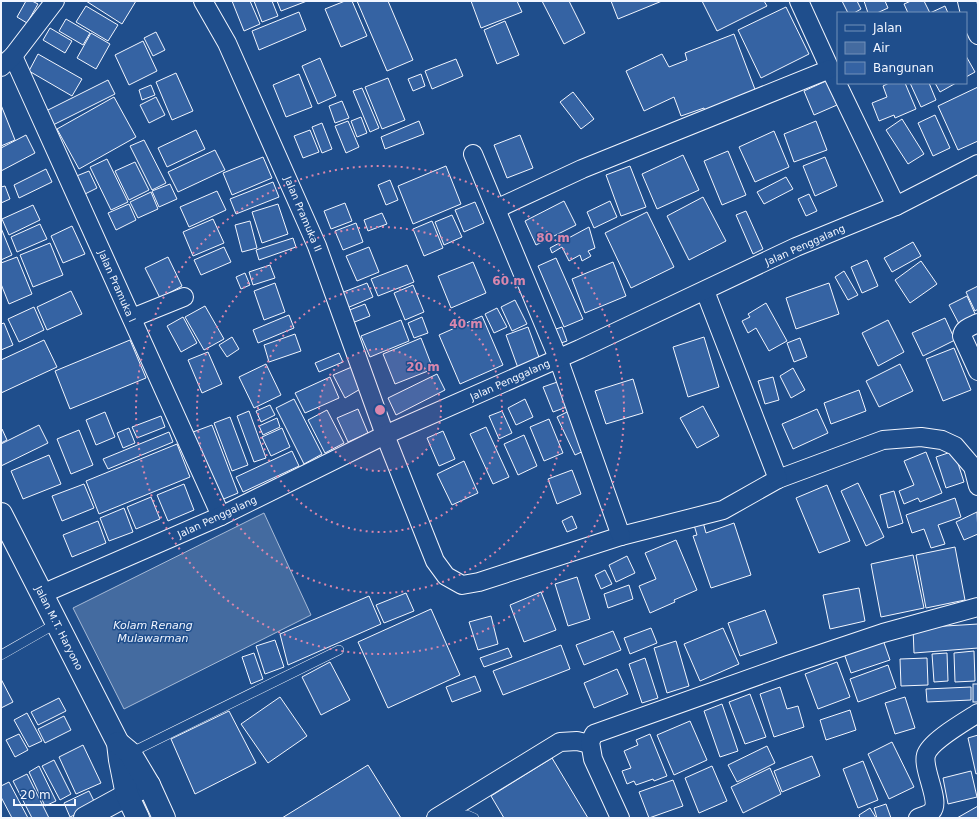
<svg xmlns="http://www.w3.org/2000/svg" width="979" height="819" font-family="'DejaVu Sans',sans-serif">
  <rect width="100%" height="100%" fill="#1f4e8c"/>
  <path fill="#446ba0" stroke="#a8bbd7" d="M264,513l47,102 -187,94 -51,-101z"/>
  <g fill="#3563a3" stroke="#f2f6ff">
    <path d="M26,1h6l6,3 -11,19 -10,-6z"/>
    <path d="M86,1h50l-14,23z"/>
    <path d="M232,1h18l10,23 -16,7z"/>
    <path d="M254,1h18l6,15 -16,6z"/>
    <path d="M277,1h30l-26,10z"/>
    <path d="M345,1h7l15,35 -26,11 -16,-38z"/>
    <path d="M357,1h31l25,59 -26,11z"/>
    <path d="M471,1h46l5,11 -41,16z"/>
    <path d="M542,1h27l16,32 -21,11z"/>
    <path d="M611,1h51l-44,18z"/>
    <path d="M702,1h62l3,5 -50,25z"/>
    <path d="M842,1h15l4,8 -7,4h-6z"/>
    <path d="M864,1h21l3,7 -11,5h-9z"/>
    <path d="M911,1h13l6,12h-22l-4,-9z"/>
    <path d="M86,6l32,19 -10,16 -32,-19z"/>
    <path d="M945,6l3,7h-18z"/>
    <path d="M786,7l23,47 -48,24 -23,-48z"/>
    <path d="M299,12l7,18 -47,20 -7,-19z"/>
    <path d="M66,19l24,14 -7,12 -24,-14z"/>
    <path d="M505,21l14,34 -22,9 -13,-34z"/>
    <path d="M50,28l22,13 -7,12 -22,-13z"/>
    <path d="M156,32l9,18 -12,6 -9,-18z"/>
    <path d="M91,33l19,11 -14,25 -19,-11z"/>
    <path d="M734,34l22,58 -51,19 -1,-3 -23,8 -7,-19 -30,14 -18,-40 36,-17 7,13 18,-7 -2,-7z"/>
    <path d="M143,41l14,30 -28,14 -14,-30z"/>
    <path d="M38,54l44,25 -10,17 -43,-25z"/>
    <path d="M966,56l9,16 -9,5z"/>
    <path d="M320,58l16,38 -18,8 -16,-38z"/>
    <path d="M456,59l7,17 -31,13 -7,-18z"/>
    <path d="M176,73l17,38 -21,9 -16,-38z"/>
    <path d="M299,74l13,33 -26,10 -13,-32z"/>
    <path d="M421,74l4,12 -12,5 -5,-12z"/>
    <path d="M388,78l17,42 -23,9 -17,-42z"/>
    <path d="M108,80l7,14 -62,31 -7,-14z"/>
    <path d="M826,81l11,24 -23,10 -10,-24z"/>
    <path d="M889,83h16l11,26 -21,9 -1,-3 -15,6 -7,-18 15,-6 -4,-11z"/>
    <path d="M910,83h19l7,17 -15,7z"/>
    <path d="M935,83h21l-16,9z"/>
    <path d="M151,85l4,10 -13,5 -3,-10z"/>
    <path d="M978,87v54l-20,9 -20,-44z"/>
    <path d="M362,88l17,40 -9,4 -17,-41z"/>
    <path d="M573,92l21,27 -13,10 -21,-27z"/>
    <path d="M114,97l22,40 -57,32 -22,-40z"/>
    <path d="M156,97l9,18 -16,8 -9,-18z"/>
    <path d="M342,101l7,17 -14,5 -6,-17z"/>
    <path d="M1,105l14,35 -14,6z"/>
    <path d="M935,115l15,33 -17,8 -15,-33z"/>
    <path d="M361,117l6,16 -10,4 -6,-16z"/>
    <path d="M902,119l22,35 -16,10 -22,-34z"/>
    <path d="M348,121l11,26 -13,6 -11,-27z"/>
    <path d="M419,121l5,13 -39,15 -4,-12z"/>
    <path d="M816,121l11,29 -33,12 -10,-28z"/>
    <path d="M322,123l10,26 -10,4 -10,-26z"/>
    <path d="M196,130l9,19 -38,18 -9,-19z"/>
    <path d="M310,130l9,22 -16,6 -9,-22z"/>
    <path d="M774,131l15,36 -34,15 -16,-35z"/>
    <path d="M26,135l9,18 -34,18v-23z"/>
    <path d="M520,135l13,33 -26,10 -13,-33z"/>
    <path d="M144,140l22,43 -14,7 -22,-44z"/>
    <path d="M215,150l10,20 -47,22 -10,-20z"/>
    <path d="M728,151l18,44 -24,10 -18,-44z"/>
    <path d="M683,155l16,35 -42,19 -15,-35z"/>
    <path d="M263,157l9,21 -40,17 -9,-22z"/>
    <path d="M825,157l12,29 -22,10 -12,-30z"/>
    <path d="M107,159l21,43 -17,8 -21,-43z"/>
    <path d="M135,162l14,28 -20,10 -14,-29z"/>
    <path d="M446,166l15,38 -48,20 -15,-38z"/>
    <path d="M630,166l16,41 -25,9 -15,-41z"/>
    <path d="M46,169l6,13 -33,16 -5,-13z"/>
    <path d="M89,171l8,17 -14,7 -9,-18z"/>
    <path d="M786,177l7,12 -29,15 -7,-12z"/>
    <path d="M390,180l8,20 -12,5 -8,-20z"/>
    <path d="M273,182l6,15 -43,17 -6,-15z"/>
    <path d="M170,184l7,15 -18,8 -7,-16z"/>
    <path d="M5,186l5,13 -9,4v-16z"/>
    <path d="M217,191l9,19 -37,17 -9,-20z"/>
    <path d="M151,192l7,17 -20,9 -8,-16z"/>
    <path d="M809,194l8,17 -11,5 -8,-17z"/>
    <path d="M703,197l23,44 -37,19 -22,-44z"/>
    <path d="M564,201l12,24 -40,20 -11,-24z"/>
    <path d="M610,201l7,16 -23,11 -7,-16z"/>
    <path d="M475,202l9,21 -20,9 -9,-22z"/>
    <path d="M345,203l7,18 -21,8 -7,-18z"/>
    <path d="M129,204l7,16 -20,10 -8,-17z"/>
    <path d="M278,204l10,30 -26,9 -10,-31z"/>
    <path d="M33,205l7,15 -31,15 -7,-16z"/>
    <path d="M746,211l17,38 -10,5 -17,-39z"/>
    <path d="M647,212l27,55 -43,21 -26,-55z"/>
    <path d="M382,213l5,11 -19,7 -4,-11z"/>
    <path d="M452,215l10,22 -18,8 -9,-23z"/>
    <path d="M213,219l11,24 -31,13 -10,-24z"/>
    <path d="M250,221l7,27 -15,4 -7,-27z"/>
    <path d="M432,221l11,27 -19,8 -11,-27z"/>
    <path d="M356,223l7,19 -20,8 -8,-19z"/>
    <path d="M40,224l7,15 -30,13 -6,-15z"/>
    <path d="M72,226l13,28 -22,9 -12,-27z"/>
    <path d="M589,227l6,21 -7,3 3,5 -9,5 -2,-6 -11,6 -7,-14 -10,6 -2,-5z"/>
    <path d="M1,228l11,27 -11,5z"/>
    <path d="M293,238l3,9 -37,13 -3,-10z"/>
    <path d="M913,242l8,14 -29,16 -8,-14z"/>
    <path d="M50,243l13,32 -30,12 -13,-32z"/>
    <path d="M224,247l7,15 -30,13 -7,-15z"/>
    <path d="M369,247l10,25 -22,9 -11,-25z"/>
    <path d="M17,257l15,37 -23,10 -8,-20v-21z"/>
    <path d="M168,257l14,29 -22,12 -15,-30z"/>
    <path d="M556,258l27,61 -19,8 -26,-61z"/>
    <path d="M867,260l11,26 -16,7 -11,-26z"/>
    <path d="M921,261l16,23 -27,19 -15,-23z"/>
    <path d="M473,262l13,31 -35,15 -13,-32z"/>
    <path d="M613,262l13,34 -41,17 -13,-34z"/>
    <path d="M270,265l5,13 -22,7 -4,-13z"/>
    <path d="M407,265l7,17 -36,14 -7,-17z"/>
    <path d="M844,271l14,24 -10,5 -13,-23z"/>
    <path d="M245,273l5,12 -9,4 -5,-12z"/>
    <path d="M275,283l10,29 -21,8 -10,-29z"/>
    <path d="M367,283l6,14 -26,11 -6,-15z"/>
    <path d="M829,283l10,31 -43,15 -10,-31z"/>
    <path d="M413,285l11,27 -19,8 -11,-27z"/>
    <path d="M978,286v23l-3,2 -9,-19z"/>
    <path d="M71,291l11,23 -35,16 -10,-23z"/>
    <path d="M967,296l9,20 -17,8 -10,-19z"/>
    <path d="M515,300l12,24 -15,7 -11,-24z"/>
    <path d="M766,303l21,38 -18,10 -13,-23 -8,5 -6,-12 8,-4 -2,-3z"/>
    <path d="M365,304l5,12 -18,7 -5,-12z"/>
    <path d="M205,306l19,33 -20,11 -19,-33z"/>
    <path d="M34,307l10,23 -25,12 -11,-23z"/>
    <path d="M497,308l10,19 -13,6 -9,-19z"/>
    <path d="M289,315l5,13 -36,15 -5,-13z"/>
    <path d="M482,316l21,49 -43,19 -21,-49z"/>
    <path d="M183,317l14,26 -16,9 -14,-26z"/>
    <path d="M422,317l6,16 -14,5 -6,-15z"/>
    <path d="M945,318l10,22 -32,16 -11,-23z"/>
    <path d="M401,320l8,21 -39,16 -9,-21z"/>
    <path d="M888,320l16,32 -26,14 -16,-33z"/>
    <path d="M4,323l9,22 -12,5v-26z"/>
    <path d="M528,327l12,33 -22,8 -12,-33z"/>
    <path d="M562,327l5,14 -12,4 -5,-14z"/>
    <path d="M295,334l6,17 -32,11 -5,-17z"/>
    <path d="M232,337l7,12 -12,8 -8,-12z"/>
    <path d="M704,337l15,50 -31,10 -15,-50z"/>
    <path d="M421,338l12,31 -38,15 -12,-30z"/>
    <path d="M800,338l7,19 -13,5 -7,-19z"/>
    <path d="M44,340l13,27 -56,26v-33z"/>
    <path d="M130,340l16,38 -76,31 -15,-38z"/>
    <path d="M954,348l17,42 -28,11 -17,-42z"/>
    <path d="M208,352l14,32 -20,9 -14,-33z"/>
    <path d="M339,353l4,9 -24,10 -4,-9z"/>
    <path d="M266,364l15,31 -27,13 -15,-31z"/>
    <path d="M900,364l13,27 -34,16 -13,-26z"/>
    <path d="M354,366l8,22 -17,10 -12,-23z"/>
    <path d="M793,368l12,22 -14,8 -11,-22z"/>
    <path d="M437,374l8,16 -49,25 -8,-17z"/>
    <path d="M330,377l9,21 -34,15 -10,-20z"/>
    <path d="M773,377l6,23 -14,4 -7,-23z"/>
    <path d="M633,379l10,34 -37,11 -11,-33z"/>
    <path d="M563,380l9,25 -19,7 -10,-25z"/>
    <path d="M859,390l7,21 -35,13 -7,-21z"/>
    <path d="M294,399l28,55 -18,10 -28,-56z"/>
    <path d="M525,399l8,18 -17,8 -8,-17z"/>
    <path d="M270,405l5,10 -14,7 -5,-11z"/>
    <path d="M703,406l16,30 -22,12 -17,-30z"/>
    <path d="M358,409l10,24 -20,9 -11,-24z"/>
    <path d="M817,409l11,24 -35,16 -11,-25z"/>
    <path d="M327,410l17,33 -19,10 -17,-33z"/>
    <path d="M571,410l17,39 -13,6 -18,-38z"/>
    <path d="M249,411l17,47 -12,4 -17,-46z"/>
    <path d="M502,411l10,22 -13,6 -10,-23z"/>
    <path d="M105,412l10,25 -19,8 -10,-25z"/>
    <path d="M161,416l4,11 -28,11 -5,-11z"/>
    <path d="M230,417l18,48 -16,6 -18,-48z"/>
    <path d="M277,418l3,9 -17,8 -4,-9z"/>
    <path d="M549,419l14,34 -19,8 -14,-34z"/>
    <path d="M39,425l9,18 -47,23v-22z"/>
    <path d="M212,425l26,68 -19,8 -26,-69z"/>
    <path d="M486,427l23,50 -16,7 -23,-50z"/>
    <path d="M129,428l6,15 -12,5 -6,-15z"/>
    <path d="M282,428l8,19 -19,9 -9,-19z"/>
    <path d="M1,429h1l5,11 -6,3z"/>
    <path d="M79,430l14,35 -22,9 -14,-35z"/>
    <path d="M443,431l12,28 -16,7 -12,-28z"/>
    <path d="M169,432l4,10 -65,27 -5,-10z"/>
    <path d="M524,435l13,31 -19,9 -14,-31z"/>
    <path d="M177,444l13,33 -91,37 -13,-33z"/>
    <path d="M292,451l7,15 -56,26 -7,-15z"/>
    <path d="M954,451l10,31 -18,6 -10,-31z"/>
    <path d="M926,452l16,41 -22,9 -2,-4 -14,6 -5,-13 15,-6 -10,-24z"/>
    <path d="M49,455l12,29 -38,15 -12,-28z"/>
    <path d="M464,461l14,32 -26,12 -15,-31z"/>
    <path d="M572,470l9,24 -24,10 -9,-25z"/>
    <path d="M858,483l26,54 -18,9 -25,-55z"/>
    <path d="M84,484l10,24 -32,13 -10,-25z"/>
    <path d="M184,484l10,26 -26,11 -11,-26z"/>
    <path d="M827,485l23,56 -31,12 -23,-55z"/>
    <path d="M894,491l9,32 -15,5 -8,-33z"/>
    <path d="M151,497l9,22 -24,10 -9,-22z"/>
    <path d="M955,498l6,19 -23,8 7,19 -14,4 -7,-19 -12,4 -6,-18z"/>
    <path d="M124,508l9,24 -24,9 -9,-23z"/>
    <path d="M977,512l1,22 -14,6 -8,-18z"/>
    <path d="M572,516l5,12 -10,4 -5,-11z"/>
    <path d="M98,521l8,22 -34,14 -9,-22z"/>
    <path d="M703,522l3,11 28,-10 17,52 -40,13 -18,-52 4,-1 -3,-10z"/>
    <path d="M676,540l21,50 -23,10 1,2 -25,11 -11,-27 17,-7 -11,-26z"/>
    <path d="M955,547l10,53 -39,8 -10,-53z"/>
    <path d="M913,555l11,53 -43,9 -10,-53z"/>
    <path d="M627,556l8,17 -19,9 -7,-17z"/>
    <path d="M605,570l7,14 -11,5 -6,-14z"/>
    <path d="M577,577l13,42 -22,7 -13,-42z"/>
    <path d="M629,585l4,14 -25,9 -4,-14z"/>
    <path d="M859,588l6,33 -35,8 -7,-34z"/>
    <path d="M541,592l15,38 -32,12 -14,-37z"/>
    <path d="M406,593l8,18 -30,12 -8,-18z"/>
    <path d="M369,596l12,28 -93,41 -8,-31z"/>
    <path d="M431,609l29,66 -72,33 -30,-66z"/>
    <path d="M765,610l12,33 -37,13 -12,-33z"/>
    <path d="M491,616l7,28 -20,6 -9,-28z"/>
    <path d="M978,624v24l-64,5 -1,-25z"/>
    <path d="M651,628l6,15 -27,11 -6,-16z"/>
    <path d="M723,628l16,36 -39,17 -16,-37z"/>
    <path d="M613,631l8,19 -37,15 -8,-20z"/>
    <path d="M881,634l9,26 -39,13 -9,-25z"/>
    <path d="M275,640l9,27 -19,7 -9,-28z"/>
    <path d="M676,641l13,45 -22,7 -13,-45z"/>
    <path d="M561,645l9,24 -67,26 -10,-24z"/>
    <path d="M508,648l4,9 -28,10 -4,-9z"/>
    <path d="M974,651l1,30 -20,1 -1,-29z"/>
    <path d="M254,653l9,26 -12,5 -9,-27z"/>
    <path d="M947,653l1,28 -14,1 -2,-28z"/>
    <path d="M645,658l13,40 -16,5 -13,-39z"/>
    <path d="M927,658l1,27 -27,1 -1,-27z"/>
    <path d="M330,662l20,38 -29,15 -19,-38z"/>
    <path d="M837,662l13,35 -32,12 -13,-35z"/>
    <path d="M888,665l8,23 -38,14 -8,-23z"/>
    <path d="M617,669l11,25 -34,14 -10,-25z"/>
    <path d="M475,676l6,15 -29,11 -6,-15z"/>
    <path d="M1,679l12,23 -12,6z"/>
    <rect x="973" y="684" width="5" height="18"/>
    <path d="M780,687l7,22 11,-3 6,21 -30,10 -14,-43z"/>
    <path d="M971,687v13l-44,2 -1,-13z"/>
    <path d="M750,694l16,43 -21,7 -16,-42z"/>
    <path d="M280,697l27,39 -39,27 -27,-39z"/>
    <path d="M905,697l10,31 -20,6 -10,-31z"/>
    <path d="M59,698l7,13 -28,14 -7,-13z"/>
    <path d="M722,704l16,47 -18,6 -16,-46z"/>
    <path d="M850,710l6,20 -30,10 -6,-20z"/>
    <path d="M229,711l27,52 -61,31 -24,-55z"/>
    <path d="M27,713l15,28 -13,6 -15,-27z"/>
    <path d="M64,716l7,14 -26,13 -7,-14z"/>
    <path d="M690,721l17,39 -33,15 -17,-40z"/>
    <path d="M19,734l9,16 -13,7 -9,-17z"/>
    <path d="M650,734l17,42 -13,5 -1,-2 -17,6 -2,-4 -7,3 -5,-13 9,-3 -7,-17 14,-6 -2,-5z"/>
    <path d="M978,735v38l-2,1 -8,-36z"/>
    <path d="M892,742l22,45 -25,12 -21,-45z"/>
    <path d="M83,745l18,38 -25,11 -17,-37z"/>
    <path d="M767,746l8,17 -38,19 -9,-17z"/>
    <path d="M812,756l8,20 -38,16 -8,-21z"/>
    <path d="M552,758l36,60h-84l-13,-22z"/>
    <path d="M54,760l17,34 -11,6 -18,-34z"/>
    <path d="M863,761l15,39 -20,8 -15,-39z"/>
    <path d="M368,765l33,53h-119z"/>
    <path d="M39,766l17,35 -11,5 -16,-34z"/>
    <path d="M712,766l15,35 -28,12 -14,-35z"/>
    <path d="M770,768l11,26 -38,19 -12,-26z"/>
    <path d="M971,771l6,26 -29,7 -5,-26z"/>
    <path d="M27,774l22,44h-17l-19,-37z"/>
    <path d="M673,780l10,26 -34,12 -10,-26z"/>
    <path d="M9,782l19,36h-16l-11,-21v-11z"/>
    <path d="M89,791l7,14 -26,12 -6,-14z"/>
    <path d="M886,804l5,14h-14l-3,-10z"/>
    <path d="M978,806v12h-21z"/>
    <path d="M870,808l6,10h-16l-1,-3z"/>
  </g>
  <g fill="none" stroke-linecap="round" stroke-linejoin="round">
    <g stroke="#f2f6ff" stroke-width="10">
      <g id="service">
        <path d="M1,655l56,-32"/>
        <path d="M130,753l209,-103"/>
        <path d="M451,818l16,-3 7,3"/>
      </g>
    </g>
    <g stroke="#f2f6ff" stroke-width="20">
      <g id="minor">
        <path d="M203,1l24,42 90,203 68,189 50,126 11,15 16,9 17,-3 142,-46 102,-26 55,-31 105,-39 38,-3 21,3 13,6 18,21 5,19"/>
        <path d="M799,1l31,68 66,137"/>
        <path d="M967,1l5,21 6,13"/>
        <path d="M13,56l208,460"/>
        <path d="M1,67l12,-11 42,-55"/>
        <path d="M473,154l85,204 63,178"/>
        <path d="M496,209l86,-40 248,-100"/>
        <path d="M705,291l73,188"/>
        <path d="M132,318l52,-21"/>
        <path d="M978,323c-6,3 -15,5 -16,13l16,35"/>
        <path d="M42,594l179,-78 164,-81 195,-86 216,-102 100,-41 82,-42"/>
        <path d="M436,818l124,-76 17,-1 13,3"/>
        <path d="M620,818l-27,-59 -3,-17 4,-8 194,-69 95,-32 95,-26"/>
        <path d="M918,818c4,-2 11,-3 14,-7 9,-10 -10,-42 -6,-56 4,-14 40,-34 52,-42"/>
      </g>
    </g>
    <g stroke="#f2f6ff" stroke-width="24">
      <path id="tertiary" d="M85,818l42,-23 22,-10"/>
    </g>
    <g stroke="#f2f6ff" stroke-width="24">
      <g id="primary">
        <path d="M1,514l117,229 2,17 7,35 11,23"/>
        <path d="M118,743l12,10 19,32 15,33"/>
      </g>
    </g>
    <use href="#service" stroke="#1f4e8c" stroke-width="9"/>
    <use href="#minor" stroke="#1f4e8c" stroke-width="18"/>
    <use href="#tertiary" stroke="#1f4e8c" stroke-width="22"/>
    <use href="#primary" stroke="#1f4e8c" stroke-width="22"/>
  </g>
  <circle cx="380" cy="410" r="61" fill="#da87ad" fill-opacity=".12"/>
  <g fill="none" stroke="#da87ad" stroke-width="2" stroke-dasharray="2 4">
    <circle cx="380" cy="410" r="61"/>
    <circle cx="380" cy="410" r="122"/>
    <circle cx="380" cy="410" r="183"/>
    <circle cx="380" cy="410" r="244"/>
  </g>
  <g text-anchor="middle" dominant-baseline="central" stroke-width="3" stroke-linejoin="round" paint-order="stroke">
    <g font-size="10" fill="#f2f6ff" stroke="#1f4e8c">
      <text transform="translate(303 214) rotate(67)">Jalan Pramuka II</text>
      <text transform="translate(805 245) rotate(-24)">Jalan Penggalang</text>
      <text transform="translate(117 286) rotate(66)">Jalan Pramuka I</text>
      <text transform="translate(510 380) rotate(-24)">Jalan Penggalang</text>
      <text transform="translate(217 517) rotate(-25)">Jalan Penggalang</text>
      <text transform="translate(59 628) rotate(63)">Jalan M.T. Haryono</text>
    </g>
    <g font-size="11" font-style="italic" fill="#f2f6ff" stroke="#1f4e8c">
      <text x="153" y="625">Kolam Renang<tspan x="153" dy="13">Mulawarman</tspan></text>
    </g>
  </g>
  <circle cx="380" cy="410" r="6" fill="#da87ad" stroke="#1f4e8c" stroke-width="2"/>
  <g font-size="12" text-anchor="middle" font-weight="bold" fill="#da87ad" stroke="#1f4e8c" stroke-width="3" stroke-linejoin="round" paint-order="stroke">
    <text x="553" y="242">80 m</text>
    <text x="509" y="285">60 m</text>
    <text x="466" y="328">40 m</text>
    <text x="423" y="371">20 m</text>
  </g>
  <rect width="979" height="819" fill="none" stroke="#f2f6ff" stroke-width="4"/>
  <rect x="837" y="12" width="130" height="72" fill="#1f4e8c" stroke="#7391ba"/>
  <rect x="845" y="25" width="20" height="6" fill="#1f4e8c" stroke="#7391ba"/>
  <text x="873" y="32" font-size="12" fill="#f2f6ff">Jalan</text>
  <rect x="845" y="42" width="20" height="12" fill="#446ba0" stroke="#7391ba"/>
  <text x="873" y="52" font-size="12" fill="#f2f6ff">Air</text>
  <rect x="845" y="62" width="20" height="12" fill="#3563a3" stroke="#7391ba"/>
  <text x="873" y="72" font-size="12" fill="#f2f6ff">Bangunan</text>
  <path d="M14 799v6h61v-6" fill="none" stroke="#f2f6ff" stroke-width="2"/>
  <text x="20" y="799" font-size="12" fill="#f2f6ff" stroke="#1f4e8c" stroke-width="3" paint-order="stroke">20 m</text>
</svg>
